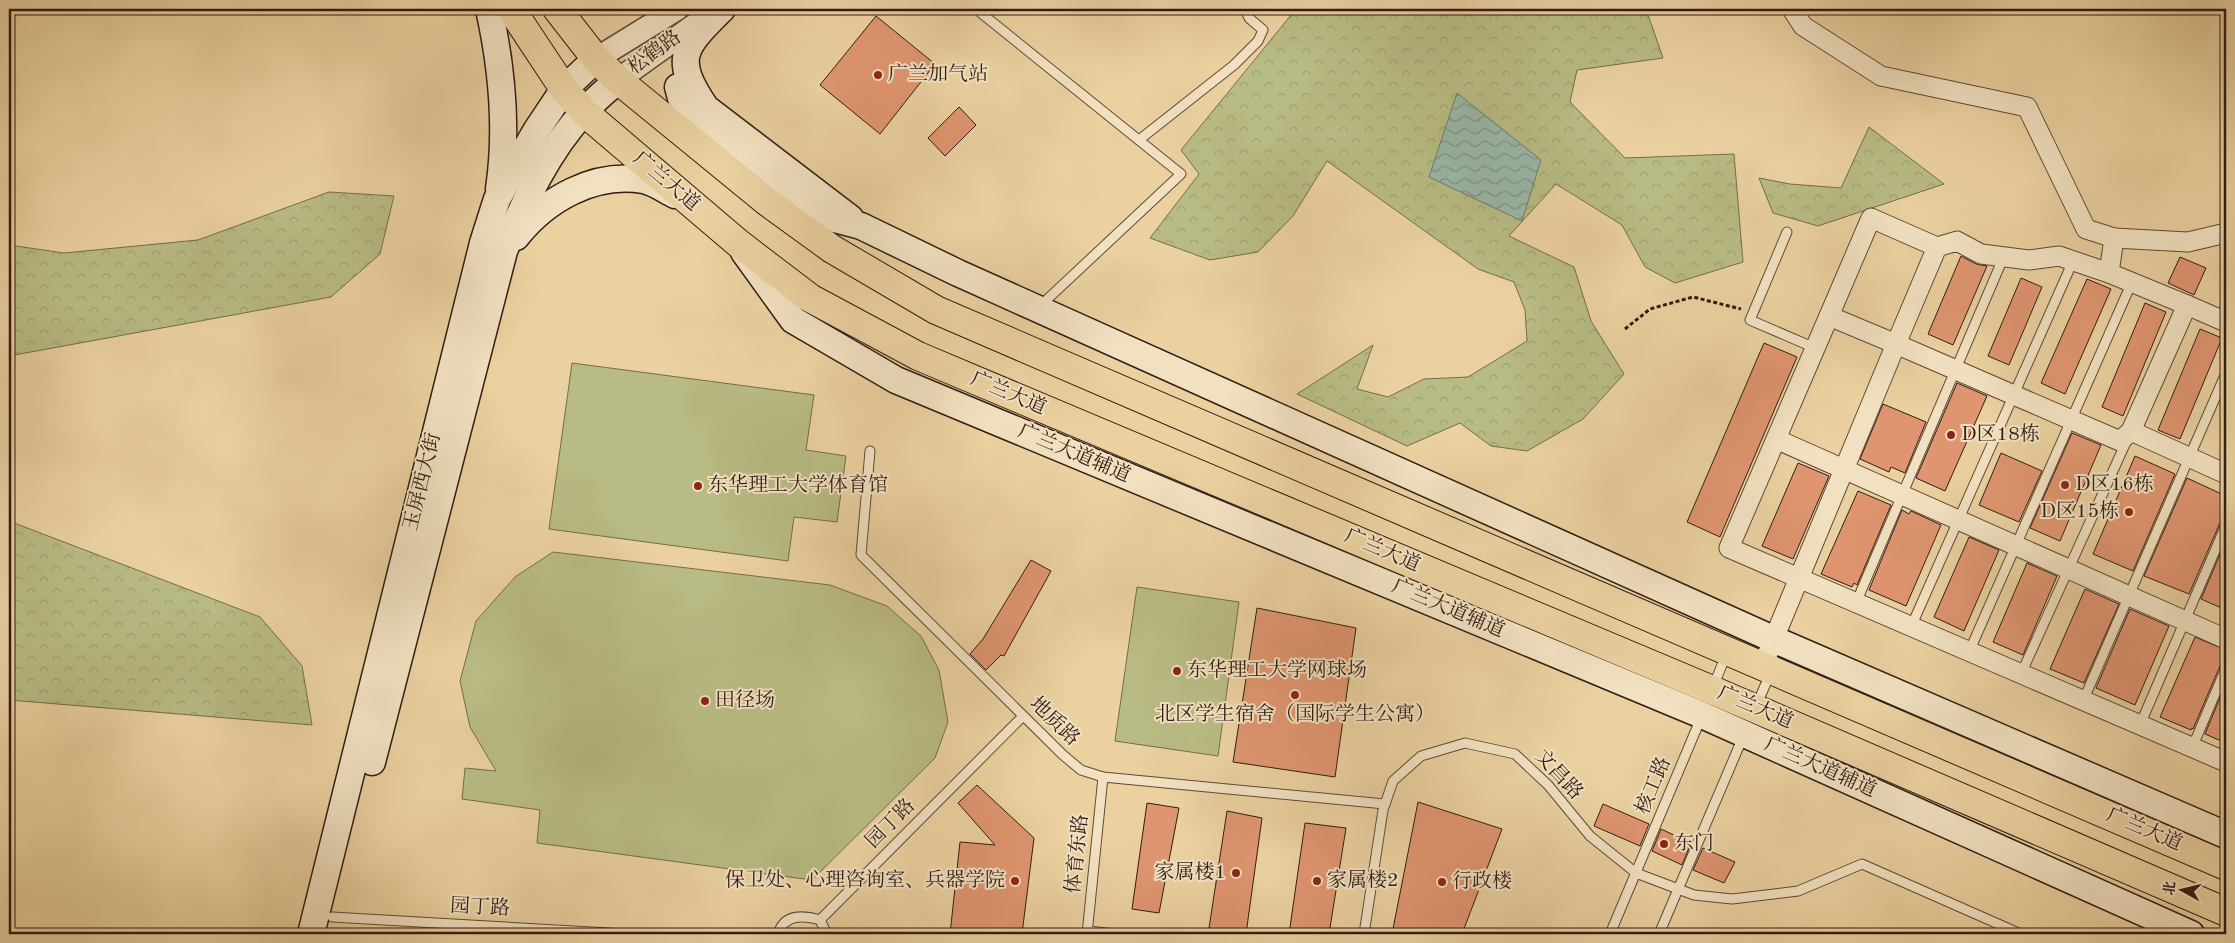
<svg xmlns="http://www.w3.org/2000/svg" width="2235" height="943" font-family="'Old Standard TT','Noto Serif SC',serif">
  <defs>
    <pattern id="forest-crowns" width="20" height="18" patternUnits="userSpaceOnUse" patternTransform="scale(1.25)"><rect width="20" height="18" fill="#b8bb83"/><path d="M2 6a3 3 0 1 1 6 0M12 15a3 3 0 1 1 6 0" fill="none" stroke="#9ea070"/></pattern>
    <pattern id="water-waves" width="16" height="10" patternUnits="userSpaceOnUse" patternTransform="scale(1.25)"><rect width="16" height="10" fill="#98b7a7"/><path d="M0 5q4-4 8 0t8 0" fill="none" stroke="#7c9487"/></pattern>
  </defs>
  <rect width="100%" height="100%" fill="#ebd1a0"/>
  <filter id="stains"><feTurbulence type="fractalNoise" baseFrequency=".004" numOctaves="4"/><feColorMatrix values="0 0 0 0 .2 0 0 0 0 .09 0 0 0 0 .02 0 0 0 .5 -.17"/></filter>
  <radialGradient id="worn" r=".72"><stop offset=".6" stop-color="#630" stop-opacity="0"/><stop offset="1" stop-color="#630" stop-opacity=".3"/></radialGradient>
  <g fill="url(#forest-crowns)" stroke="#746c4c">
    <path d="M1296,9h350l17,49 -86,12 -7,32 55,56 109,-4 9,108 -68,21 -30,-16 -23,-42 -66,-41 -47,52 65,31 17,54 33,53 -41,45 -56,32 -36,-5 -31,-23 -53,23 -110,-52 76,-49 -16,44 31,8 36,-18 44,-2 59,-36 -2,-31 -11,-28 -36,-13 -151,-108 -34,55 -35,36 -48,8 -60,-22 49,-64 -18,-24z"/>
    <path d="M1869,127l75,57 -126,42 -45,-13 -14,-35 31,6 51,4z"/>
    <path d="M329,192l65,4 -14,58 -49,43 -322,59v-111l55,8 134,-13z"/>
    <path d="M9,521l251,96 42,49 10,59 -303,-25z"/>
  </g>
  <g fill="#b8bb83" stroke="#746c4c">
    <path d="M572,363l242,32 -8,55 40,6 -9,66 -43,-5 -6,44 -239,-32z"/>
    <path d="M553,552l277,33 57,21 34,30 18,34 9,52 -13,36 -123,122 -275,-37 3,-33 -78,-11 3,-31 31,3 -26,-44 -10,-46 16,-60 39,-44z"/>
    <path d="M1137,587l102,15 -21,154 -103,-15z"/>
  </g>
  <path fill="url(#water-waves)" stroke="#6e796c" d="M1457,93l84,67 -19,61 -93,-44z"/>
  <g fill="#df9570" stroke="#301c14">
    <path d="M876,16l59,48 -55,70 -60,-49z"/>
    <path d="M959,107l17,18 -31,31 -17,-18z"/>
    <path d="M1961,256l15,8 11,2 -34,79 -25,-11z"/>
    <path d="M2180,257l26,11 -12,27 -26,-12z"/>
    <path d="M2021,278l21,9 -33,78 -21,-9z"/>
    <path d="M2087,279l24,10 -46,105 -24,-11z"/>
    <path d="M2145,303l21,9 -43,104 -21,-9z"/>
    <path d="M2200,329l22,9 -42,101 -22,-9z"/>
    <path d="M1764,343l33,14 -77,180 -33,-15z"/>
    <path d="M1957,383l30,13 -42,95 -29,-13z"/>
    <path d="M1883,404l43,18 -21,51 -14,-6 -2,5 -29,-13z"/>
    <path d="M2072,433l29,12 -41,96 -30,-13z"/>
    <path d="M2001,453l41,18 -23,51 -40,-17z"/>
    <path d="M2135,456l40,18 -42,97 -40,-17z"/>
    <path d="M1798,463l31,13 -36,83 -31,-13z"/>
    <path d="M2187,478l39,18v23l-6,4 -31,71 -45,-18z"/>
    <path d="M1858,491l33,14 -34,80 -3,-2 -2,4 -31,-13z"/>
    <path d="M1902,510l7,4 2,-3 30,14 -35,81 -37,-16z"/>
    <path d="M1969,537l30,13 -35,81 -30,-14z"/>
    <path d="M2226,540v70l-25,-11z"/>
    <path d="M1031,560l20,11 -47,85 -3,-1 -15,15 -16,-16 13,-15z"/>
    <path d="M2027,563l30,13 -34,79 -30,-13z"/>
    <path d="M2085,589l34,15 -35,79 -34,-14z"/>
    <path d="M1257,608l99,20 -21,149 -102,-15z"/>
    <path d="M2130,609l39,17 -34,79 -39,-17z"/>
    <path d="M2195,637l31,13v12l-6,4 -27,63 -1,-1 -1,2 -31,-13z"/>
    <path d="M2226,683v60l-21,-9z"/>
    <path d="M977,785l57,53 -12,96h-72l10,-92 35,3 -37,-42z"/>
    <path d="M1418,802l84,27 -40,105h-70z"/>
    <path d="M1147,803l32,5 -20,105 -27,-4z"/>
    <path d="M1603,804l46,20 -9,22 -46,-20z"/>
    <path d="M1227,811l35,7 -16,116 -37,-6z"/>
    <path d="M1305,823l41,5 -17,106h-40z"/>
    <path d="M1661,829l30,14 -9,22 -30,-14z"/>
    <path d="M1703,848l32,14 -11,21 -31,-13z"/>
  </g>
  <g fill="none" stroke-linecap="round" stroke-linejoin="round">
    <g stroke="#5f4937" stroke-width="11">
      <g id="service">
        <path d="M976,9l205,165 -142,133"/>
        <path d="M1139,140l95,-75 24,-24 5,-11 -14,-12 -4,-9"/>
        <path d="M1787,232l-37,88 65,28"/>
        <path d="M870,451l-9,104 202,200 18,15 22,7 282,27"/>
        <path d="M1856,603l148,-347"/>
        <path d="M1911,627l162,-366"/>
        <path d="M1969,652l163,-370"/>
        <path d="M2021,674l106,-234"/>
        <path d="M1713,687l13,-32"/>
        <path d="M2083,701l143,-328"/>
        <path d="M1756,706l15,-34"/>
        <path d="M2140,725l86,-200"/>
        <path d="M2192,748l34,-80"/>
        <path d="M332,917l294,17"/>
        <path d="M820,920l7,14"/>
        <path d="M1087,931l29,3"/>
        <path d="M778,934c6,-20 25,-19 42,-14l203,-204"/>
        <path d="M1087,934l16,-157"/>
        <path d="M1364,934l19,-124 10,-29 28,-25 44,-13 50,11 33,31 42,51 46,37 58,22 38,4 66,-8 64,-27 159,70"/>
        <path d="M1610,934l91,-216"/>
        <path d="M1659,934l84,-197"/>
      </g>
    </g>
    <g stroke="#5f4937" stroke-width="21">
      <g id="minor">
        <path d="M1792,9l11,17 78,50 146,31 59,122 28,9 -5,35 78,32 -56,126"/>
        <path d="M2114,238l74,4 38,-9"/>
        <path d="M2109,273l-50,-17 -30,4 -48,-6 -24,-13 -20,6 -41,97 -67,-28 -100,232 497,214"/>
        <path d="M2187,305l39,17"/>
        <path d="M1829,316l42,-98 66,29"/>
        <path d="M1776,439l450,200"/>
        <path d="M1763,665l133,-321 224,97 11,-10 95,43"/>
      </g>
    </g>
    <g stroke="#5f4937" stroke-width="25">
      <g id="tertiary">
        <path d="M596,59l81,-50"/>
        <path d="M618,80l88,-63"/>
      </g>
    </g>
    <g stroke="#301c14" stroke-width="29">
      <g id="secondary">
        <path d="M489,9c13,59 19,119 10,180"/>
        <path d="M722,9c-39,39 -50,49 -16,99l144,110"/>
        <path d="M678,87l3,11 12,25 98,81"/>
        <path d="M767,201l94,25 97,47 815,366 453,196"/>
        <path d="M516,237c30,-38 78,-65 127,-57 11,2 22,10 32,15"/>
        <path d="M744,252l49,68 103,60 806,335 489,219"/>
        <path d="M372,762l132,-511c20,-49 44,-101 80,-139 10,-12 23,-22 34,-32"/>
        <path d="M311,934l172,-691 14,-44 39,-68 28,-42 32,-30"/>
      </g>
    </g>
    <g stroke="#301c14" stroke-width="30">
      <g id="primary">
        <path d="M511,9l53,80 20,23 154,131 72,55 108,58 794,334 514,222"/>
        <path d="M557,9l39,50 22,21 148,121 66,48 104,61 1290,556"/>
      </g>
    </g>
    <path stroke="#301c14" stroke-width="3" stroke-dasharray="4 2.5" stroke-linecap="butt" d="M1625,329l25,-20 43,-12 48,12"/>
    <use href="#service" stroke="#f2e1c1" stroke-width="9"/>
    <use href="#minor" stroke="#f2e1c1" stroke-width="19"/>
    <use href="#tertiary" stroke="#f2e1c1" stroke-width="22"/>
    <use href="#secondary" stroke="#f2e1c1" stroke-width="26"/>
    <use href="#primary" stroke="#ebd1a0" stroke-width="28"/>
  </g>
  <g fill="#8f2418" stroke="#f2e1c1" stroke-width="2">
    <circle cx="878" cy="75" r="5"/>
    <circle cx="1951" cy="435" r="5"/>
    <circle cx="2065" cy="485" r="5"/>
    <circle cx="698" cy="486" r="5"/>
    <circle cx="2129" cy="512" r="5"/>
    <circle cx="1177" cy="671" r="5"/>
    <circle cx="1295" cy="695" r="5"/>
    <circle cx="705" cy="701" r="5"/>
    <circle cx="1664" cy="844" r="5"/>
    <circle cx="1236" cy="873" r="5"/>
    <circle cx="1015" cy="881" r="5"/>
    <circle cx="1317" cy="881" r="5"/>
    <circle cx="1442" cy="882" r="5"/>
  </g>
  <g text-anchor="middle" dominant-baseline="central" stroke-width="4" stroke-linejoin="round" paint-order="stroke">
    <g font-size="20" fill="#301c14" stroke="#f2e1c1">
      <text transform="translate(655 53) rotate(-36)">松鹤路</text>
      <text transform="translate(666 182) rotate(40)">广兰大道</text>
      <text transform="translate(1008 394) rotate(23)">广兰大道</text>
      <text transform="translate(1074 454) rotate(23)">广兰大道辅道</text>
      <text transform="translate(423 482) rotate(-76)">玉屏西大街</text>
      <text transform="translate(1382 551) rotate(23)">广兰大道</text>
      <text transform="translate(1448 609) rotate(23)">广兰大道辅道</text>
      <text transform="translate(1755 708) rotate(23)">广兰大道</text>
      <text transform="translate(1054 722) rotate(44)">地质路</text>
      <text transform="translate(1820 768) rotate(24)">广兰大道辅道</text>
      <text transform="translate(1558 775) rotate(47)">文昌路</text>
      <text transform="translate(1654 786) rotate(-67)">核工路</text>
      <text transform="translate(891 824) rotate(-45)">园丁路</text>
      <text transform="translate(2144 830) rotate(23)">广兰大道</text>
      <text transform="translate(1078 854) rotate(-84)">体育东路</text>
      <text transform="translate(480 908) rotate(3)">园丁路</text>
    </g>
    <g font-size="20" fill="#301c14" stroke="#f2e1c1" text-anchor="start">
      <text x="888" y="75">广兰加气站</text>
      <text x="1961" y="435">D区18栋</text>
      <text x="2075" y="485">D区16栋</text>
      <text x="708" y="486">东华理工大学体育馆</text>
      <text x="2119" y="512" text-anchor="end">D区15栋</text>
      <text x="1187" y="671">东华理工大学网球场</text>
      <text x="715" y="701">田径场</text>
      <text x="1295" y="715" text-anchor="middle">北区学生宿舍（国际学生公寓）</text>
      <text x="1674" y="844">东门</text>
      <text x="1226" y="873" text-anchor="end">家属楼1</text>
      <text x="1005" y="881" text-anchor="end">保卫处、心理咨询室、兵器学院</text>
      <text x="1327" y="881">家属楼2</text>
      <text x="1452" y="882">行政楼</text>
    </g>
  </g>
  <rect width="2235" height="943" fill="none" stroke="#ebd1a0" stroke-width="30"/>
  <rect x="10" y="10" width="2215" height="923" fill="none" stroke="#301c14" stroke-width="2.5"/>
  <rect x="15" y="15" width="2205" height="913" fill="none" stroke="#301c14"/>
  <g transform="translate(2182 890) rotate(278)" stroke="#f2e1c1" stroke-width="4" paint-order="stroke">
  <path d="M0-4L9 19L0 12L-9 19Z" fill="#301c14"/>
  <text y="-8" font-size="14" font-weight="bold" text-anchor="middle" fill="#301c14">北</text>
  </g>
  <rect width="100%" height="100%" filter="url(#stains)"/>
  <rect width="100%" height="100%" fill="url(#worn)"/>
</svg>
